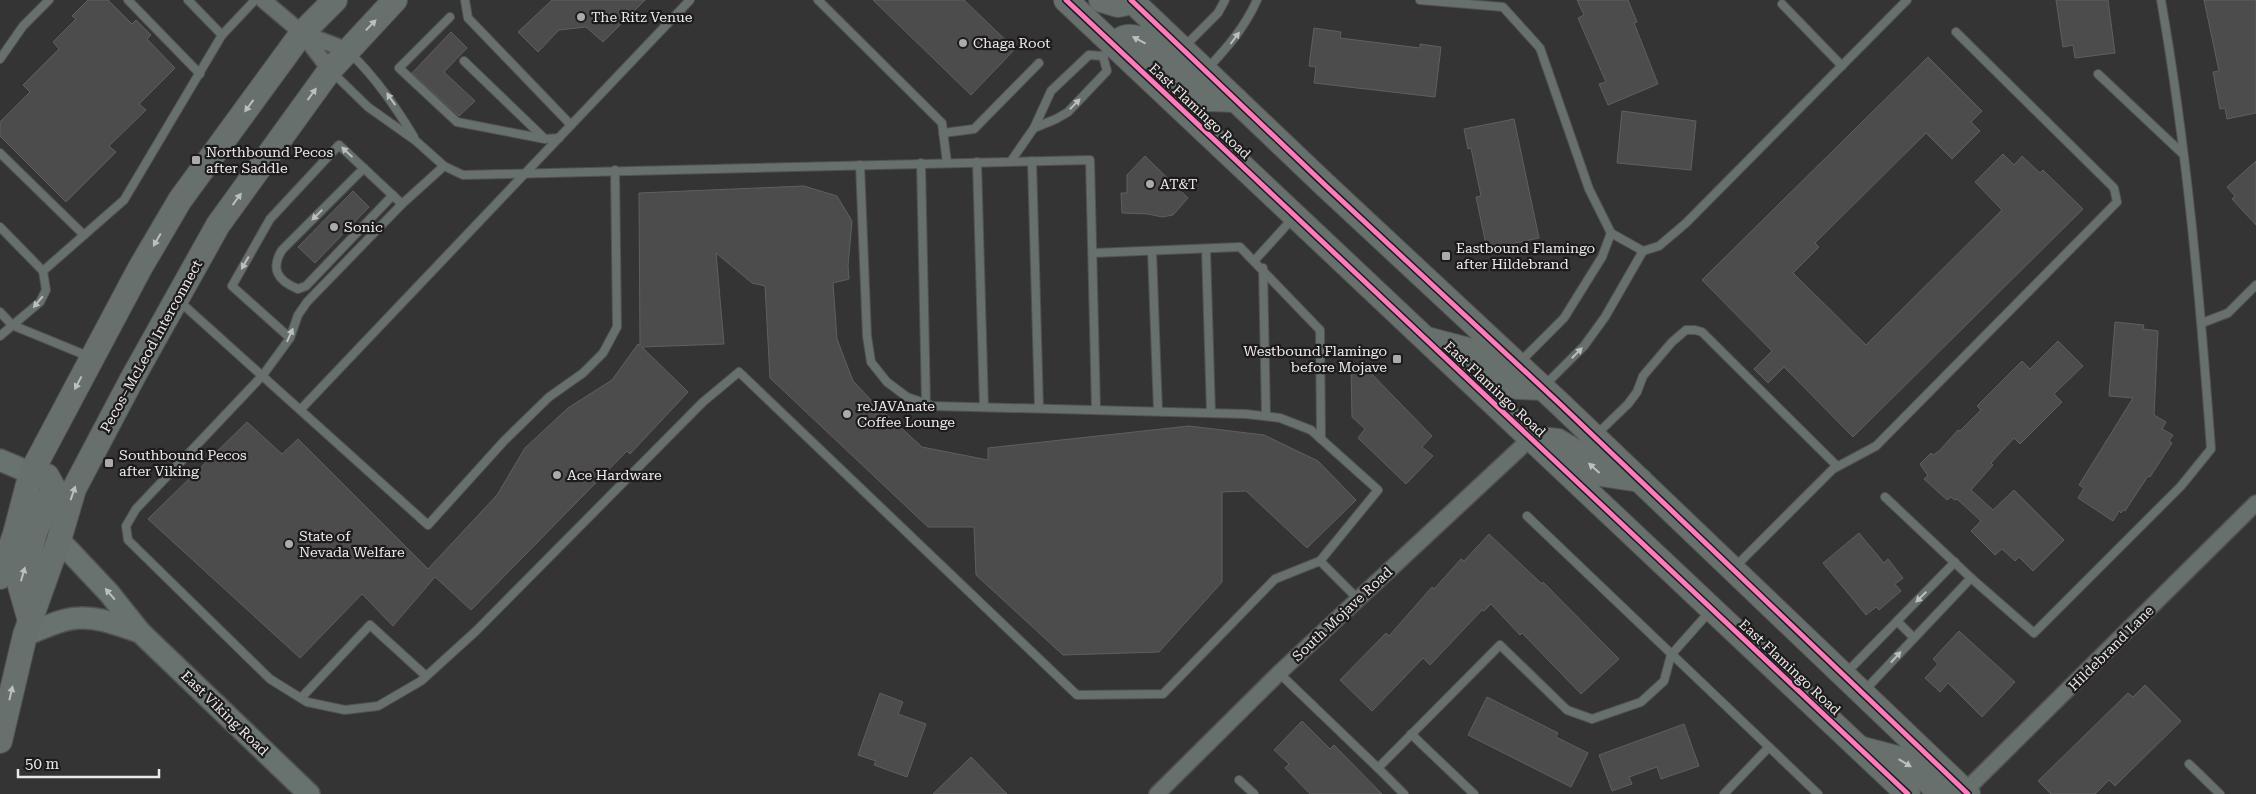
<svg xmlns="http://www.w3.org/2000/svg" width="2256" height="794" font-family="'Roboto Serif',serif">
  <rect width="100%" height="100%" fill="#353435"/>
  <g fill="#4d4c4d" stroke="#605f60">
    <path d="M88,0h20l24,24 4,-4 15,15 -4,4 28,29 -36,36 7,6 -37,36 7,6 -50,50 -66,-66v-14l30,-30 -7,-7 36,-36 -6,-7 23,-23 -4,-3z"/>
    <path d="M552,0h93l-42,42 -17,-15 -27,3 -21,22 -20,-20z"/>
    <path d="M873,0h91l51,49 -44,46z"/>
    <path d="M1577,0h51l9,22 -3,1 24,61 -50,21 -9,-21 7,-2 -28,-64 6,-3z"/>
    <path d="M2056,0h52l7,53 -40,5 -2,-13 -10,2z"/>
    <path d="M2204,0h52v113l-29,6 -2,-11 -5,1 -7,-37 6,-1z"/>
    <path d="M1314,28l27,4 -1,6 80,10v-4l21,3 -6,50 -121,-14 2,-16 -7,-1z"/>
    <path d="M451,32l16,16 -23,24 31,29 -16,15 -47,-43z"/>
    <path d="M1928,57l54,54 -11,11 9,9 -28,28 -26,-26 -111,110 4,4 -26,26 73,72 136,-135 -27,-28 28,-28 11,11 8,-9 18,17 3,-3 40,39 -230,228 -69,-70 -16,16 -14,-14 18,-18 -70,-71z"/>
    <path d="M1622,111l74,10 -5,49 -74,-7z"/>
    <path d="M1514,119l25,119 -52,11 -11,-52 5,-1 -10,-48 -3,1 -4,-20z"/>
    <path d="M1145,156l43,42 -15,17 -11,2 -14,-3 -26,-1 -1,-20h6v-18z"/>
    <path d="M2256,161v64l-24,-26 3,-3 -8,-9z"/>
    <path d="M804,186l33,10 15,25 -4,45 1,13 -16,4 4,56 16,42 20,21 49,45 66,13v-12l201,-22 75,9 54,26 38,39 -49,48 -61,-57 -24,1v90l-63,70 -96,3 -87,-80 -2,-48h-46l-158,-149 -5,-92 -13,-3 -36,-30 8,91 -82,3 46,45 -58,62 -3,-3 -156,159 -36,-33 -42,49 -31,-32 -62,64 -152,-139 99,-97 35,32 16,-15 130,130 69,-74 28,-47 43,-40 44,-28 26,-36 2,2 -1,-153z"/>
    <path d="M353,191l16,16 -54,56 -17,-16z"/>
    <path d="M2115,322l29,3 -1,4 15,2 -4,84 12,7 -4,7 11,6 -4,6 3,2 -22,34 -2,-1 -23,35 -2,-1 -2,3 -2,-2 -6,10 -35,-23 6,-10 -5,-3 54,-87 -24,-2z"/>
    <path d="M2058,341l25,25 -29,28 8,8 -42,42 -6,-6 -23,25 2,2 -22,25 22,20 21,-20 50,50 -31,31 -14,-14 -4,4 -13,-12 -7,6 -24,-24 10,-10 -24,-22 -2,1 -4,-3 -4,3 -23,-21 4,-3 -8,-12 11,-11 2,2 6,-4 19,-21 2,1 21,-21 -4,-4 45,-45 8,8z"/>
    <path d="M1351,367h14l67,69 -10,11 11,9 -27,28 -48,-46 7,-9 -13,-12z"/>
    <path d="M1859,533l25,30 4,-4 15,19 -8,6 6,7 -22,19 -3,-3 -10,8 -43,-52z"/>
    <path d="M1489,534l53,50 1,-2 76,77 -38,35 -59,-61 -2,2 -29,-31 -7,7 -2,-1 -52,55 -7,-7 -51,53 -32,-31 46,-47 3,3 43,-49 2,2 27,-30 3,2z"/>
    <path d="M1959,631l56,51 -33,35 -34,-34 -8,9 -15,-14 13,-14 -5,-5z"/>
    <path d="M2145,685l36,36 -66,65 -6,-6 -14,14h-44l-13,-13 90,-88 5,4z"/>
    <path d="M880,693l23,9 -5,12 28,10 -19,53 -33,-12 2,-4 -18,-6z"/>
    <path d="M1487,697l71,36 -2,4 32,16 -17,34 -103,-52z"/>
    <path d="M1302,721l28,28 4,-4 48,49h-72l-25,-26 4,-4 -15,-14z"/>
    <path d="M1684,724l15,42 -38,13 -4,-12 -28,10 3,7 -20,7 -13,-36z"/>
    <path d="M971,757l36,37h-74z"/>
  </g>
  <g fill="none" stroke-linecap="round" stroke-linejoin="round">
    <g stroke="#525152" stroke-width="10">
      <g id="lane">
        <path d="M128,0l72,74"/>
        <path d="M188,0l34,35"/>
        <path d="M465,0l3,18 103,107"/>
        <path d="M818,0l124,123 5,40"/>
        <path d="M1420,0l83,7 37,41 49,141 22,44 32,18 16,-5 27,-23 221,-223"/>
        <path d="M1782,4l60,62"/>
        <path d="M450,17l-51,51 58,54 88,17 14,-1"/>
        <path d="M1184,47l34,-34 7,-13"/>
        <path d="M350,53c26,25 45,53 64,84"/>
        <path d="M0,59l23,-33 26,-26"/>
        <path d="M464,61l81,78"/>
        <path d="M1207,69c20,-21 38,-42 50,-69"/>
        <path d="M333,73l35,34 48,34 28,25 19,9 627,-15 6,249"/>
        <path d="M2098,74l85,80"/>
        <path d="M1034,128l22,-9 12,-7 39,-41 -4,-15"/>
        <path d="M943,133l31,-4 65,-66"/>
        <path d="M0,153l84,82"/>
        <path d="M1011,161l23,-33 17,-37 38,-36 14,1 9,-9"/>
        <path d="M1032,161l7,247"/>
        <path d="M977,162l7,245"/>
        <path d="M921,163l5,241"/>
        <path d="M364,168l-82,82c-12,19 -4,31 16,39l8,-3 87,-91"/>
        <path d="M402,204l42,-38"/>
        <path d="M0,227l43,44 3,19 -6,12 -40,34"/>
        <path d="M1206,249l5,164"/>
        <path d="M1152,251l6,160"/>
        <path d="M1093,253l147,-6 80,83 1,109"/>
        <path d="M1255,260l39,-43"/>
        <path d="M1263,268l3,148"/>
        <path d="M43,271l81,-71 98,-165 33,-35"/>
        <path d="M179,301l249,224 76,-84 45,-44 34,-24 20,-20 14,-26 -2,-157"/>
        <path d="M0,312l12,13 78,32"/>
        <path d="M2202,323l26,-10 28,-28"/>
        <path d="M290,338l-58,-52 38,-67 69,-74 63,59 -95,98 -9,13 -8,23 -27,37 -127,134 -10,17 2,14 142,139 37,23 38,8 33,-4 43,-25 55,-50 227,-229 36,-30 338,323 86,-1 112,-115 45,-18 58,-71 -67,-60 -31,-12 -34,-4 -313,-8 -26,-9 -20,-15 -16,-20 -4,-26 -7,-171"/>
        <path d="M1520,362l44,-44 38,-61 9,-24"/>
        <path d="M1544,386l40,-40 21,-29 38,-66"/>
        <path d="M301,409l389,-409"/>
        <path d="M1596,435l32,-31 9,-12 6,-16 29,-34 14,-12h9l7,2 135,134"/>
        <path d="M1885,497l86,81 63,55 147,-147 30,-37c-11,-150 -24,-301 -50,-449"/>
        <path d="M1527,516l242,231"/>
        <path d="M1320,561l38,38"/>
        <path d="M1734,568l99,-99 43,-23 241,-244 -3,-14 -158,-156"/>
        <path d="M1897,621l17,17"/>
        <path d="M1279,673l99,95"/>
        <path d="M1846,673l109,-111"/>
        <path d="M1864,691l107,-113"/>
        <path d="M301,698l69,-73 56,51"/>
        <path d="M1411,734l63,60"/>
        <path d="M2189,764l31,30"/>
        <path d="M1239,780l15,14"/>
        <path d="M1404,794l-26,-26 122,-123 67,65 25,9 49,-17 23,-21 7,-26 40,-45"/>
        <path d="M1724,794l45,-47 49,47"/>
      </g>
    </g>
    <g stroke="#525152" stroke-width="18">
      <g id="street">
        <path d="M263,0l39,33 28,37"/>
        <path d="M302,33l45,17"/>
        <path d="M1965,791l291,-288"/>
        <path d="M1157,794l122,-121 252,-235"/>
      </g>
    </g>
    <g stroke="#525152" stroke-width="24">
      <g id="secondary">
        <path d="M0,460l31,13"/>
        <path d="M59,540l50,53 31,39 169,162"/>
        <path d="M25,635c17,-6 37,-17 55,-17 21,-1 41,8 60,14"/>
      </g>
    </g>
    <g stroke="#525152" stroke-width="26">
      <g id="primary">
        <path d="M1066,0l842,794"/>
        <path d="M1101,0l17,5 15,-3"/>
        <path d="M1131,0l194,185 235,219 408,390"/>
        <path d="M1114,45c8,-8 13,-10 24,-7l70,61 28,1"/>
        <path d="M1427,339l46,12 29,26 15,10 26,1"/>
        <path d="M1531,438l27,3 17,10 25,23 40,6"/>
        <path d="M0,577l15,-43 16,-61 109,-205 40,-68 122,-167 33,-33"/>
        <path d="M30,621l-10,-35 15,-53 18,-46 -6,-11 -16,-3"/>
        <path d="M0,741l25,-106 34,-95 15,-51 58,-110 86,-154 112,-155 65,-70"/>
        <path d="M1863,749l42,11 33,31 10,3"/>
      </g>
    </g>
    <use href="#lane" stroke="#67706d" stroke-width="8"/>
    <use href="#street" stroke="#67706d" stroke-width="15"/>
    <use href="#secondary" stroke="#687370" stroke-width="21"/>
    <use href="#primary" stroke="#67706d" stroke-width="24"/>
    <g stroke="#1d1b1c" stroke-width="8">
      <g id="cycleway">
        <path d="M1066,0l842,794"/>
        <path d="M1131,0l194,185 235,219 408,390"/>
      </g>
    </g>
    <use href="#cycleway" stroke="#fd7abc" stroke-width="5"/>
  </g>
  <defs><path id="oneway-solid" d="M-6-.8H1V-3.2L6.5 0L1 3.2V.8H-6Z" transform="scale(1.25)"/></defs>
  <g fill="#bdbfbf">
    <use href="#oneway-solid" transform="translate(371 25) rotate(-46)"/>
    <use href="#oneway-solid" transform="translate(1235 38) rotate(-53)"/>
    <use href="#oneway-solid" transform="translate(1139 40) rotate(-152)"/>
    <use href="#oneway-solid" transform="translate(312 94) rotate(-54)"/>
    <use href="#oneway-solid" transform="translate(391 99) rotate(-125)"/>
    <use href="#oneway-solid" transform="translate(1075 104) rotate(-46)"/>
    <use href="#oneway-solid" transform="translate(249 106) rotate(126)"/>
    <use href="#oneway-solid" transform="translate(347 152) rotate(-137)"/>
    <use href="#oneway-solid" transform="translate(237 199) rotate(-54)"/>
    <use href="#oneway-solid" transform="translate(317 215) rotate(135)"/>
    <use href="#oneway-solid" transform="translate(157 240) rotate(120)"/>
    <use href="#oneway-solid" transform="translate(245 263) rotate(120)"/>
    <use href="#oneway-solid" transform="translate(38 302) rotate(130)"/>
    <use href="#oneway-solid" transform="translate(290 335) rotate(-66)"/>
    <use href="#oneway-solid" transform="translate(1577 353) rotate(-45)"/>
    <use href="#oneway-solid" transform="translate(78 383) rotate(118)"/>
    <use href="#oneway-solid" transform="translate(1594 468) rotate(-138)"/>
    <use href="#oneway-solid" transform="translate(73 493) rotate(-71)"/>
    <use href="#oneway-solid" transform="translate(23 574) rotate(-74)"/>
    <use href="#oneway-solid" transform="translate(1921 597) rotate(135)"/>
    <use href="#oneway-solid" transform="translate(1896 657) rotate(-47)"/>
    <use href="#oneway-solid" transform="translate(11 693) rotate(-77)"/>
    <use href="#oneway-solid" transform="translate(1905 763) rotate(31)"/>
  </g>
  <use fill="#bec0c0" href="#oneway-solid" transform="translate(110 594) rotate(-131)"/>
  <g fill="#acaaab" stroke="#1d1b1c" stroke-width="2">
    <circle cx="581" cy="17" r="5"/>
    <circle cx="963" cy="43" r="5"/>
    <rect x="191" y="155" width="10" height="10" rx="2.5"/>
    <circle cx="1150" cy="184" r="5"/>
    <circle cx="334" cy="227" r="5"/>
    <rect x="1441" y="251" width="10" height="10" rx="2.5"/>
    <rect x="1392" y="354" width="10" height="10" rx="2.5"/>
    <circle cx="847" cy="414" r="5"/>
    <rect x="104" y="458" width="10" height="10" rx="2.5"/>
    <circle cx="557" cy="475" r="5"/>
    <circle cx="289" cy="544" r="5"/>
  </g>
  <g text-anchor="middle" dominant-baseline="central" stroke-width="4.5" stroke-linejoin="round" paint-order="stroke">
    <g font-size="14" fill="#ece9eb" stroke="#1d1b1c" text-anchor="start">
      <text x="591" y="17">The Ritz Venue</text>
      <text x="973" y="43">Chaga Root</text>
      <text x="206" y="152">Northbound Pecos<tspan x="206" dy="16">after Saddle</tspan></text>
      <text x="1160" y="184">AT&amp;T</text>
      <text x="344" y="227">Sonic</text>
      <text x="1456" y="248">Eastbound Flamingo<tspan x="1456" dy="16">after Hildebrand</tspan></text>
      <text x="1387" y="351" text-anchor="end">Westbound Flamingo<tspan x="1387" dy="16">before Mojave</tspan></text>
      <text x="857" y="406">reJAVAnate<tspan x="857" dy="16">Coffee Lounge</tspan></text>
      <text x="119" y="455">Southbound Pecos<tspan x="119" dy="16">after Viking</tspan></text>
      <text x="567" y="475">Ace Hardware</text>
      <text x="299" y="536">State of<tspan x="299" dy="16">Nevada Welfare</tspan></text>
    </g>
    <g font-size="14" fill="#ece9eb" stroke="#1d1b1c">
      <text transform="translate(1200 111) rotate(43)">East Flamingo Road</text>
      <text transform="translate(151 346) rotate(-61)">Pecos–McLeod Interconnect</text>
      <text transform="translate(1495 389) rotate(43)">East Flamingo Road</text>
      <text transform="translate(1342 614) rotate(-43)">South Mojave Road</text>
      <text transform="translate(2111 648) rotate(-45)">Hildebrand Lane</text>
      <text transform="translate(1790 667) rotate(43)">East Flamingo Road</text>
      <text transform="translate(225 713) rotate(44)">East Viking Road</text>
    </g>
  </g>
  <path d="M18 769v8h141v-8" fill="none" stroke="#ece9eb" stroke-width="2.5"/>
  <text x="25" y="769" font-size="15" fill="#ece9eb" stroke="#1d1b1c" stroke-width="4" paint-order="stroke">50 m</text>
</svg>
